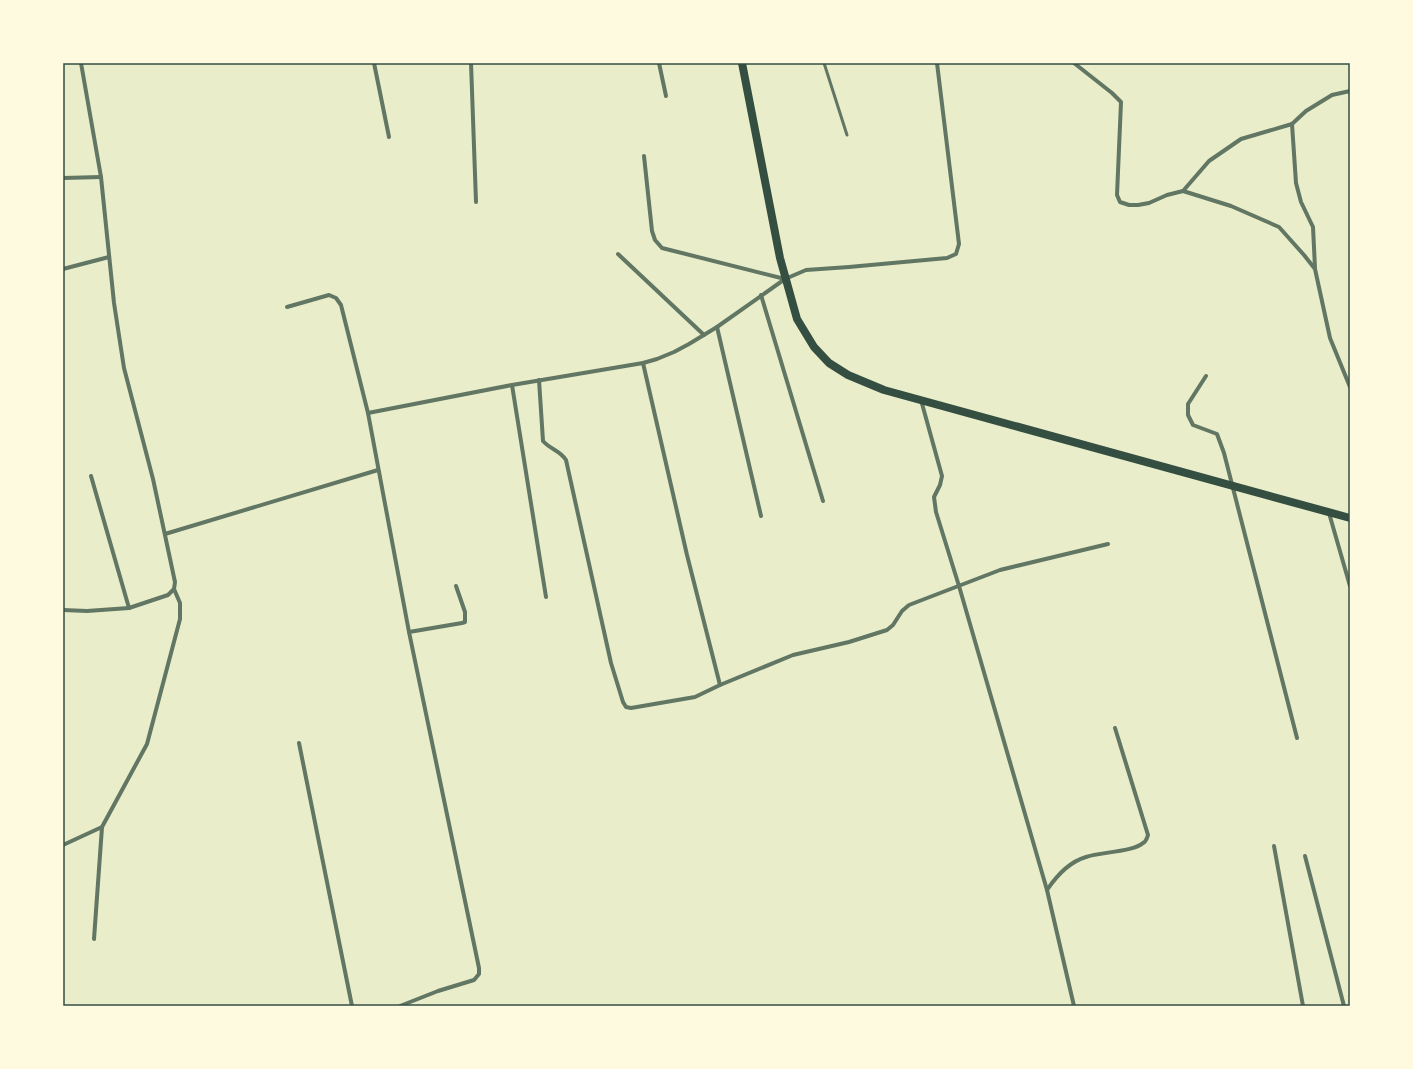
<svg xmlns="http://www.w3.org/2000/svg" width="1413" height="1069" font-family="'Libre Baskerville',serif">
  <rect width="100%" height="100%" fill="#e9edc9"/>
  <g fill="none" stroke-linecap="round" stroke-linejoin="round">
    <path stroke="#617663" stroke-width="3" d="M824,63l23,72"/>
    <g stroke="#617663" stroke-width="4">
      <path d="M374,63l15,74"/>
      <path d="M471,63l5,139"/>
      <path d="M659,63l7,33"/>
      <path d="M1074,63l38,30 9,9 -4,93 3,7 9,3h9l11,-2 18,-8 16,-4 48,15 48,21 25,28 11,14 15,69 20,49"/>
      <path d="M644,156l8,75 3,9 7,8 123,31"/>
      <path d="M63,178l38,-1"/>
      <path d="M1183,191l26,-30 32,-22 51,-15"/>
      <path d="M618,254l86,81"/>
      <path d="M1315,268l-2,-41 -12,-25 -5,-19 -4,-59 14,-13 26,-16 18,-4"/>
      <path d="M63,269l46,-12"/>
      <path d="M761,295l62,206"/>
      <path d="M287,307l42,-12 7,3 5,7 27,108 41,219 70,336v6l-5,6 -36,11 -38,15"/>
      <path d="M717,327l44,189"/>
      <path d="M643,363l44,192 33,130"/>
      <path d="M1206,376l-18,28v11l5,10 24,9 7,19 73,285"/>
      <path d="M539,380l4,61c8,9 17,9 23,19l45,203 12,39 3,5 5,1 64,-11 25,-12 73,-30 56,-13 38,-12 6,-5 9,-14 7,-6 91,-35 108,-26"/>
      <path d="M512,385l34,212"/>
      <path d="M921,400l21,76 -2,9 -6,12 2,15 23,74 88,304 27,116"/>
      <path d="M368,413l144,-28 131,-22 14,-4 17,-7 15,-8 28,-17 68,-48 21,-9 43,-3 98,-9 9,-4 3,-10 -22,-181"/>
      <path d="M91,476l38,132"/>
      <path d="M1329,513l21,73"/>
      <path d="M165,534l213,-64"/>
      <path d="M63,610l24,1 42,-3 39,-13 6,-6 1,-7 -22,-103 -29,-111 -10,-65 -13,-126 -20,-114"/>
      <path d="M409,632l53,-9 3,-1v-10l-9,-26"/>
      <path d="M299,743l53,263"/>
      <path d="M63,845l39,-18"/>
      <path d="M1274,846l29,160"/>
      <path d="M1305,856l39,150"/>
      <path d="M1047,890c10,-15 22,-28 39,-33 14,-5 47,-5 57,-14 3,-1 4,-5 5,-8l-33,-107"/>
      <path d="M94,939l8,-112 45,-83 33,-125v-16l-6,-14"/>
    </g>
    <path stroke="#344e41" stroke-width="8" d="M742,63l38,195 17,61 17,28 15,16 19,12 36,15 466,128"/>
  </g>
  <rect width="1413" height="1069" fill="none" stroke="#fefae0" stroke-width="128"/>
  <rect x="64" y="64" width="1285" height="941" fill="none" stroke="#344e41" stroke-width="1.5"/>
</svg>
